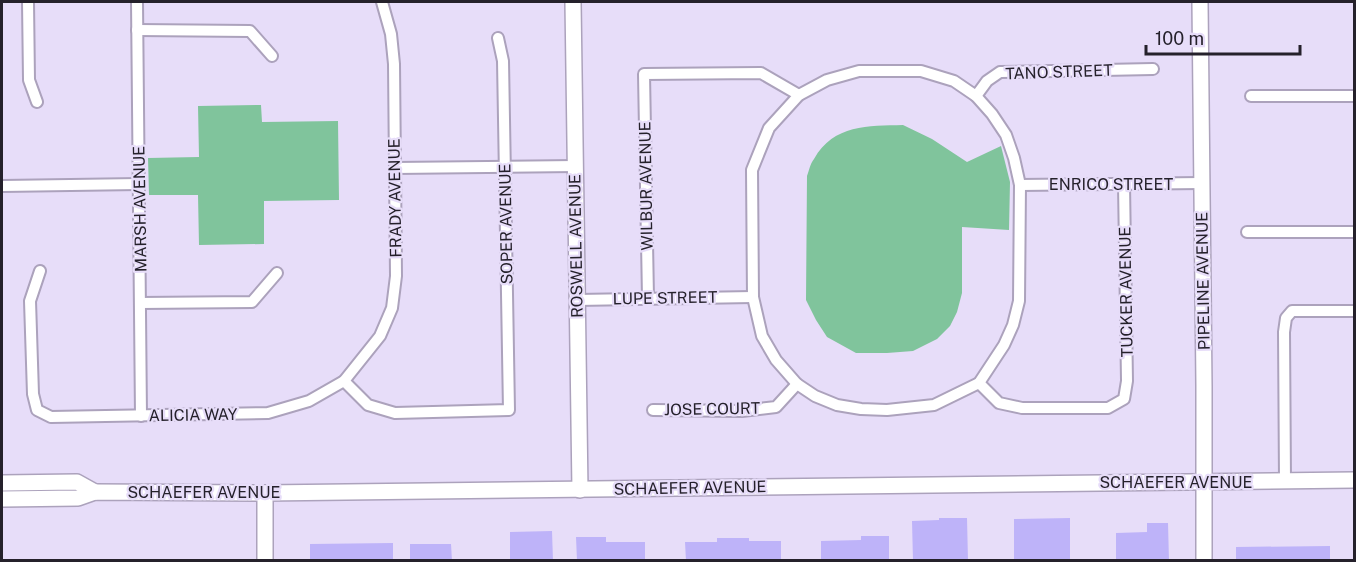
<svg xmlns="http://www.w3.org/2000/svg" width="1356" height="562" font-family="'Public Sans',sans-serif">
  <rect width="100%" height="100%" fill="#e7ddf9"/>
  <g fill="#80c49c">
    <path d="M261,105l1,17 76,-1 1,79 -75,1v43l-65,1 -1,-50h-49l-1,-37 51,-1 -1,-51z"/>
    <path d="M903,125l29,14 35,23 34,-16 9,36 -1,48 -47,-3v66l-5,19 -7,14 -13,13 -24,12 -26,2h-31l-29,-16 -11,-17 -10,-20 1,-124c2,-5 3,-12 7,-17 20,-35 54,-33 89,-34z"/>
  </g>
  <g fill="#beb3f9">
    <path d="M939,518h28l1,43h-55l-1,-40 27,-1z"/>
    <path d="M1070,518v43h-56v-42z"/>
    <path d="M1147,523h21l1,38h-53v-28l31,-1z"/>
    <path d="M552,531l1,30h-43v-29z"/>
    <path d="M861,536h28v25h-68v-20l40,-1z"/>
    <path d="M576,537h30v5h39v19h-68z"/>
    <path d="M717,538h32v3h32v20h-95l-1,-19h32z"/>
    <path d="M393,543v18h-83v-17z"/>
    <path d="M410,544h41l1,17h-42z"/>
    <path d="M1330,546v15h-94v-14z"/>
  </g>
  <g fill="none" stroke-linecap="round" stroke-linejoin="round">
    <g stroke="#aca2bc" stroke-width="14">
      <g id="street">
        <path d="M28,2l1,78 8,22"/>
        <path d="M137,2l4,414"/>
        <path d="M137,30l113,1 22,25"/>
        <path d="M859,71h62l33,10 22,15 16,18 14,21 8,23 6,27 -1,116 -6,24 -9,20 -25,38 -45,22 -47,5 -26,-1 -24,-4 -22,-9 -18,-12 -21,-24 -14,-24 -9,-39 -1,-127 17,-42 30,-33 28,-15z"/>
        <path d="M976,96l11,-15 13,-9 153,-3"/>
        <path d="M1251,96h103"/>
        <path d="M395,168l181,-2"/>
        <path d="M1020,185l182,-2"/>
        <path d="M2,186l137,-2"/>
        <path d="M1247,232h107"/>
        <path d="M40,271l-10,30 3,93 4,16 14,7 217,-4 41,-12 35,-20 36,-45 12,-28 4,-32 -2,-212 -3,-30 -9,-32"/>
        <path d="M648,298l-4,-224 117,-1 38,22"/>
        <path d="M577,300l176,-3"/>
        <path d="M140,303l112,-1 25,-29"/>
        <path d="M344,381l24,24 27,8 114,-3 -6,-349 -5,-23"/>
        <path d="M979,383l20,20 23,5h86l16,-9 3,-18 -3,-197"/>
        <path d="M653,410l89,1 34,-4 21,-23"/>
        <path d="M1285,481l-1,-149 2,-14 6,-7h62"/>
      </g>
    </g>
    <g stroke="#aca2bc" stroke-width="18">
      <g id="secondary">
        <path d="M573,2l7,488"/>
        <path d="M1200,2l4,384v174"/>
        <path d="M2,483l75,-1 18,10"/>
        <path d="M2,499l76,-1 17,-6 170,1 1089,-13"/>
        <path d="M265,560v-67"/>
      </g>
    </g>
    <use href="#street" stroke="#fff" stroke-width="10"/>
    <use href="#secondary" stroke="#fff" stroke-width="15"/>
  </g>
  <g text-anchor="middle" dominant-baseline="central" stroke-width="4.5" stroke-linejoin="round" paint-order="stroke">
    <g font-size="16" fill="#25212b" stroke="#e7ddf9">
      <text transform="translate(1059 72) rotate(-2)">TANO STREET</text>
      <text x="1111" y="184">ENRICO STREET</text>
      <text transform="translate(646 186) rotate(-91)">WILBUR AVENUE</text>
      <text transform="translate(395 198) rotate(-91)">FRADY AVENUE</text>
      <text transform="translate(140 209) rotate(-91)">MARSH AVENUE</text>
      <text transform="translate(506 224) rotate(-91)">SOPER AVENUE</text>
      <text transform="translate(576 246) rotate(-91)">ROSWELL AVENUE</text>
      <text transform="translate(1203 281) rotate(-91)">PIPELINE AVENUE</text>
      <text transform="translate(1126 292) rotate(-91)">TUCKER AVENUE</text>
      <text transform="translate(665 298) rotate(-1)">LUPE STREET</text>
      <text transform="translate(712 409) rotate(-1)">JOSE COURT</text>
      <text transform="translate(193 415) rotate(-1)">ALICIA WAY</text>
      <text x="1176" y="482">SCHAEFER AVENUE</text>
      <text transform="translate(690 488) rotate(-1)">SCHAEFER AVENUE</text>
      <text x="204" y="492">SCHAEFER AVENUE</text>
    </g>
  </g>
  <rect width="1356" height="562" fill="none" stroke="#25212b" stroke-width="6"/>
  <path d="M1146 45v9h154v-9" fill="none" stroke="#25212b" stroke-width="3"/>
  <text x="1155" y="45" font-size="18" fill="#25212b" stroke="#e7ddf9" stroke-width="4.5" paint-order="stroke">100 m</text>
</svg>
